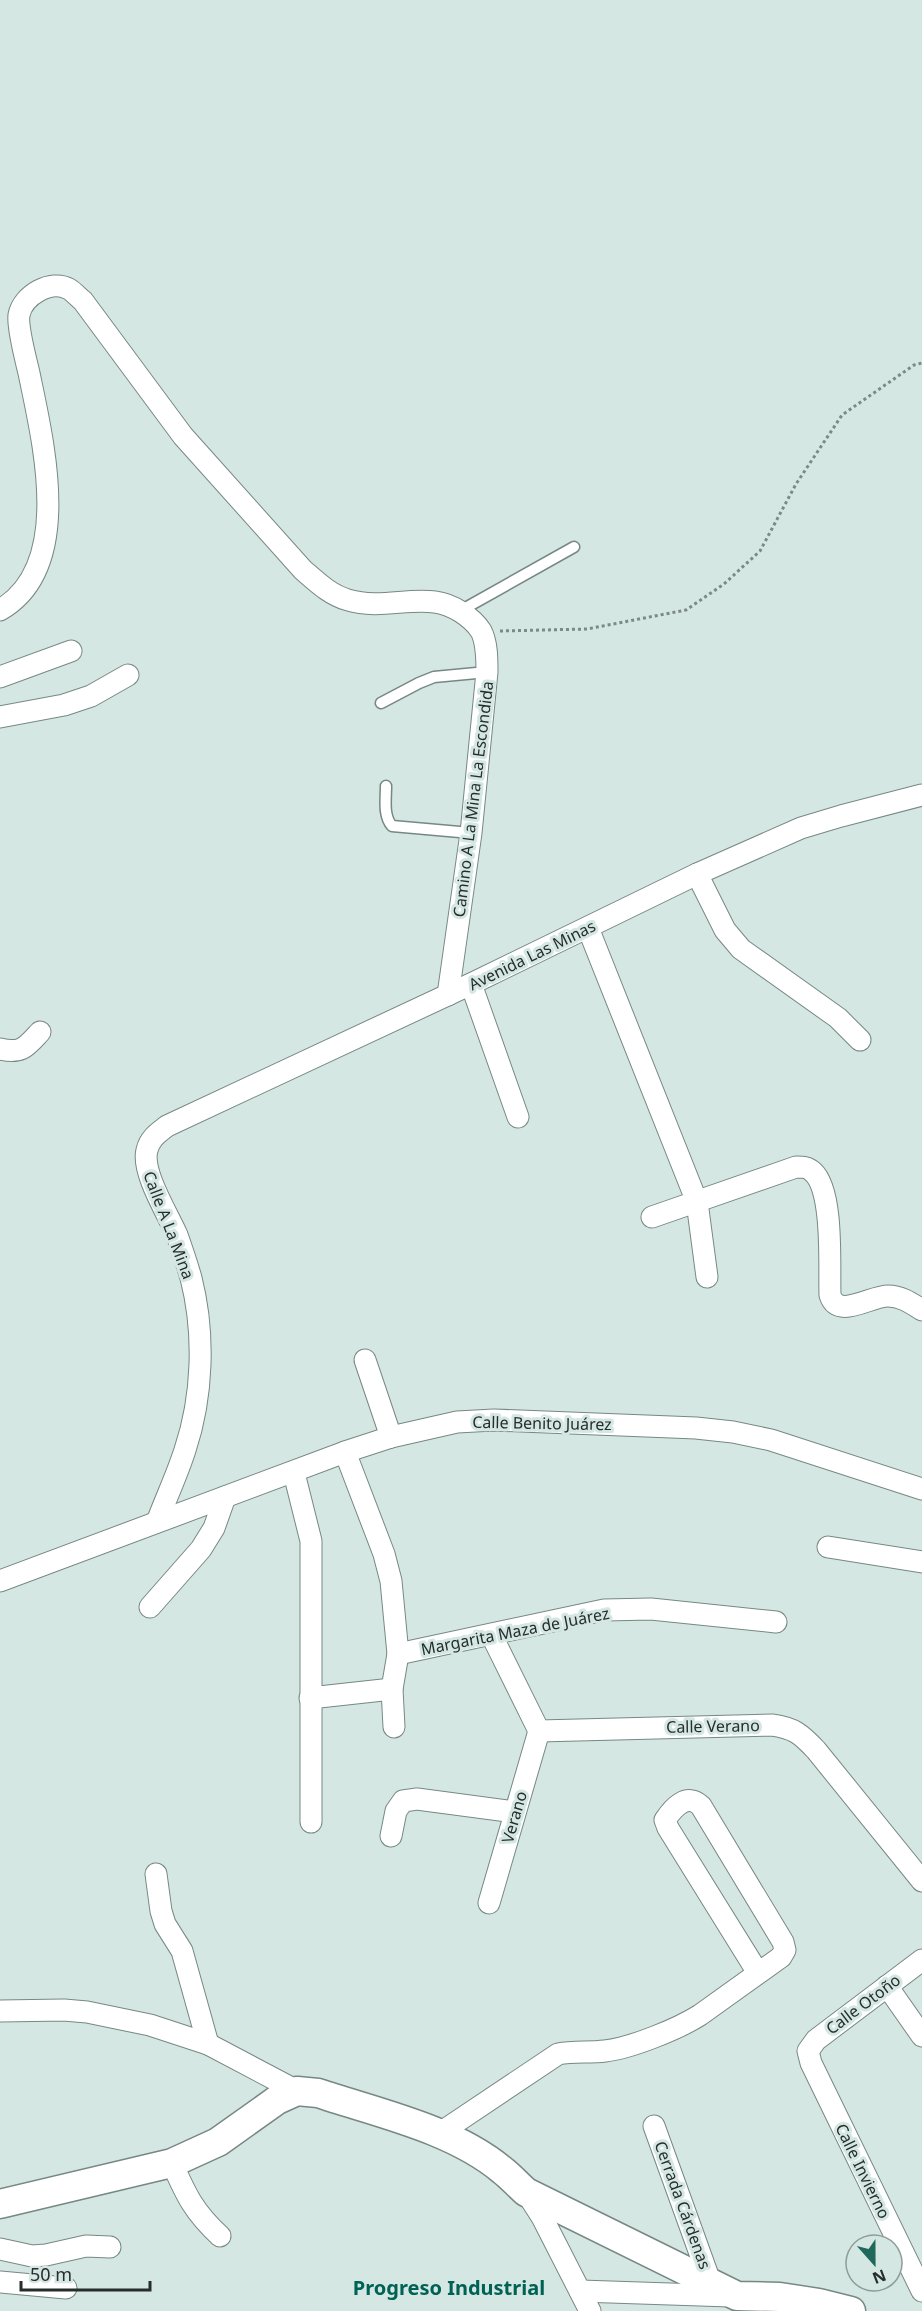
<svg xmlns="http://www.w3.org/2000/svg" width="922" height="2311" font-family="'Noto Sans',sans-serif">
  <rect width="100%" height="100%" fill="#d4e7e3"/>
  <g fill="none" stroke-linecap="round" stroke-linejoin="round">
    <g stroke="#778884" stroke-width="13">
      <g id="lane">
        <path d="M460,611l114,-64"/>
        <path d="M381,703l38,-20 15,-6 53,-5"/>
        <path d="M386,786c0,13 -3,30 6,40l79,7"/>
      </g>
    </g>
    <g stroke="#778884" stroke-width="23">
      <g id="street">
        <path d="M0,610c75,-43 43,-168 29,-237 -3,-13 -12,-46 -10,-58 4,-20 32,-36 50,-26 5,3 10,9 14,12l100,135 120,134c14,12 27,25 45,30 31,9 59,-2 87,2 17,2 37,15 46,29 6,11 6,28 6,41l-16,161 -23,162"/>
        <path d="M0,677l71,-26"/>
        <path d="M0,717l64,-12 27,-9 37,-21"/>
        <path d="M697,874l28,56 16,19 97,69 22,22"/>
        <path d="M588,928l109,274 10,75"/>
        <path d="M471,984l47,133"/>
        <path d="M0,1049c22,5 26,-2 40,-17"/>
        <path d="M652,1217l144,-50c7,0 12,0 17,5 21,19 16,95 17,123 8,25 40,1 58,1 13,0 23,7 34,14"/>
        <path d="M365,1360l26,77"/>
        <path d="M345,1452l39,102 7,27 7,73 -6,35 2,38"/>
        <path d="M294,1473l17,68v281"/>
        <path d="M157,1522c9,-24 20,-47 28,-72 18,-54 20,-117 6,-172 -4,-14 -9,-29 -14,-43 -9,-21 -36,-63 -30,-85 3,-12 11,-17 20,-24l304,-142 226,-110 104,-46 40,-12 81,-21"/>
        <path d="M828,1547l94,15"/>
        <path d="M0,1581l345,-129 46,-15 66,-15 37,-2 202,8 37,4 38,8 151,49"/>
        <path d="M150,1607l51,-58 13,-21 11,-31"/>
        <path d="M492,1636l47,95"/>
        <path d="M398,1654l206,-44 47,-1 125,13"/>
        <path d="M310,1698l82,-9"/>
        <path d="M539,1731l233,-6c22,3 29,9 44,25l106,131"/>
        <path d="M391,1836l5,-25 7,-10 14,-2 98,13"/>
        <path d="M156,1874l5,37 4,13 17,27 26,93"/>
        <path d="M489,1903l50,-172"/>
        <path d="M922,1960l-106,80 -8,11 3,12 111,228"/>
        <path d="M887,1986l35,50"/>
        <path d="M0,2011l64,-1 23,2 63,13 58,19 89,47"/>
        <path d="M654,2126l57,158"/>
        <path d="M440,2133l118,-79c16,-3 31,-1 47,-3 26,-3 73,-22 95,-36l81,-58 4,-7 -2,-8 -82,-136c-14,-14 -28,2 -36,14l3,8 90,145"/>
        <path d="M172,2163c14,32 22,49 48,73"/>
        <path d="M526,2192l16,25 48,94"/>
        <path d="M0,2249l32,7 14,-1 40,-9 24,1"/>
        <path d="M0,2282l66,6"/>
        <path d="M580,2291l150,5"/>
      </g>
    </g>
    <g stroke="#778884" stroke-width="31">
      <path id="secondary" d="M0,2204l172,-41 46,-21 59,-42 20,-9 21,2c60,20 135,36 184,77 8,6 16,15 24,22l211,104 43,1 39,6 32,8"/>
    </g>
    <path stroke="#7c8986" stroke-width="3" stroke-dasharray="3 3" stroke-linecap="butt" d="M500,631l87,-2 99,-19 38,-26 36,-33 36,-67 46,-69 72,-50 8,-2"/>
    <use href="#lane" stroke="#fff" stroke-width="10"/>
    <use href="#street" stroke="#fff" stroke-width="21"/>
    <use href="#secondary" stroke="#fff" stroke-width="28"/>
  </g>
  <g text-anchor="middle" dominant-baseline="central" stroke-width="6" stroke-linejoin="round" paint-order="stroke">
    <g font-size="16" fill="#262d2b" stroke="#d4e7e3">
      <text transform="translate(473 799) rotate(-83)">Camino A La Mina La Escondida</text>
      <text transform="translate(532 955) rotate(-26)">Avenida Las Minas</text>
      <text transform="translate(169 1225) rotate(69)">Calle A La Mina</text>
      <text transform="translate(542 1423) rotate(1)">Calle Benito Juárez</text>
      <text transform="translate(515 1631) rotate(-11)">Margarita Maza de Juárez</text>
      <text transform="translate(713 1726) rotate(-1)">Calle Verano</text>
      <text transform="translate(514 1817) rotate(-74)">Verano</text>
      <text transform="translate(863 2004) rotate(-37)">Calle Otoño</text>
      <text transform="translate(863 2171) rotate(64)">Calle Invierno</text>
      <text transform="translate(683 2205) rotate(70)">Cerrada Cárdenas</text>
    </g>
    <g font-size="20" font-weight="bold" fill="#006155" stroke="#d4e7e3">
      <text x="449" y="2287">Progreso Industrial</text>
    </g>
  </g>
  <g transform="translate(874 2263) rotate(159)"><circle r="28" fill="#d4e7e3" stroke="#8e9d99" stroke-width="1.5"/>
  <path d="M0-4.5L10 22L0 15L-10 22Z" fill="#20675c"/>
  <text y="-9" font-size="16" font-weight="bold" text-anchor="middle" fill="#262d2b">N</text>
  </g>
  <path d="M21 2281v9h129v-9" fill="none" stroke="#262d2b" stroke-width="3"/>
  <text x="30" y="2281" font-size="18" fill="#262d2b" stroke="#d4e7e3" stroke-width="4.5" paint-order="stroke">50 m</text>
</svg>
